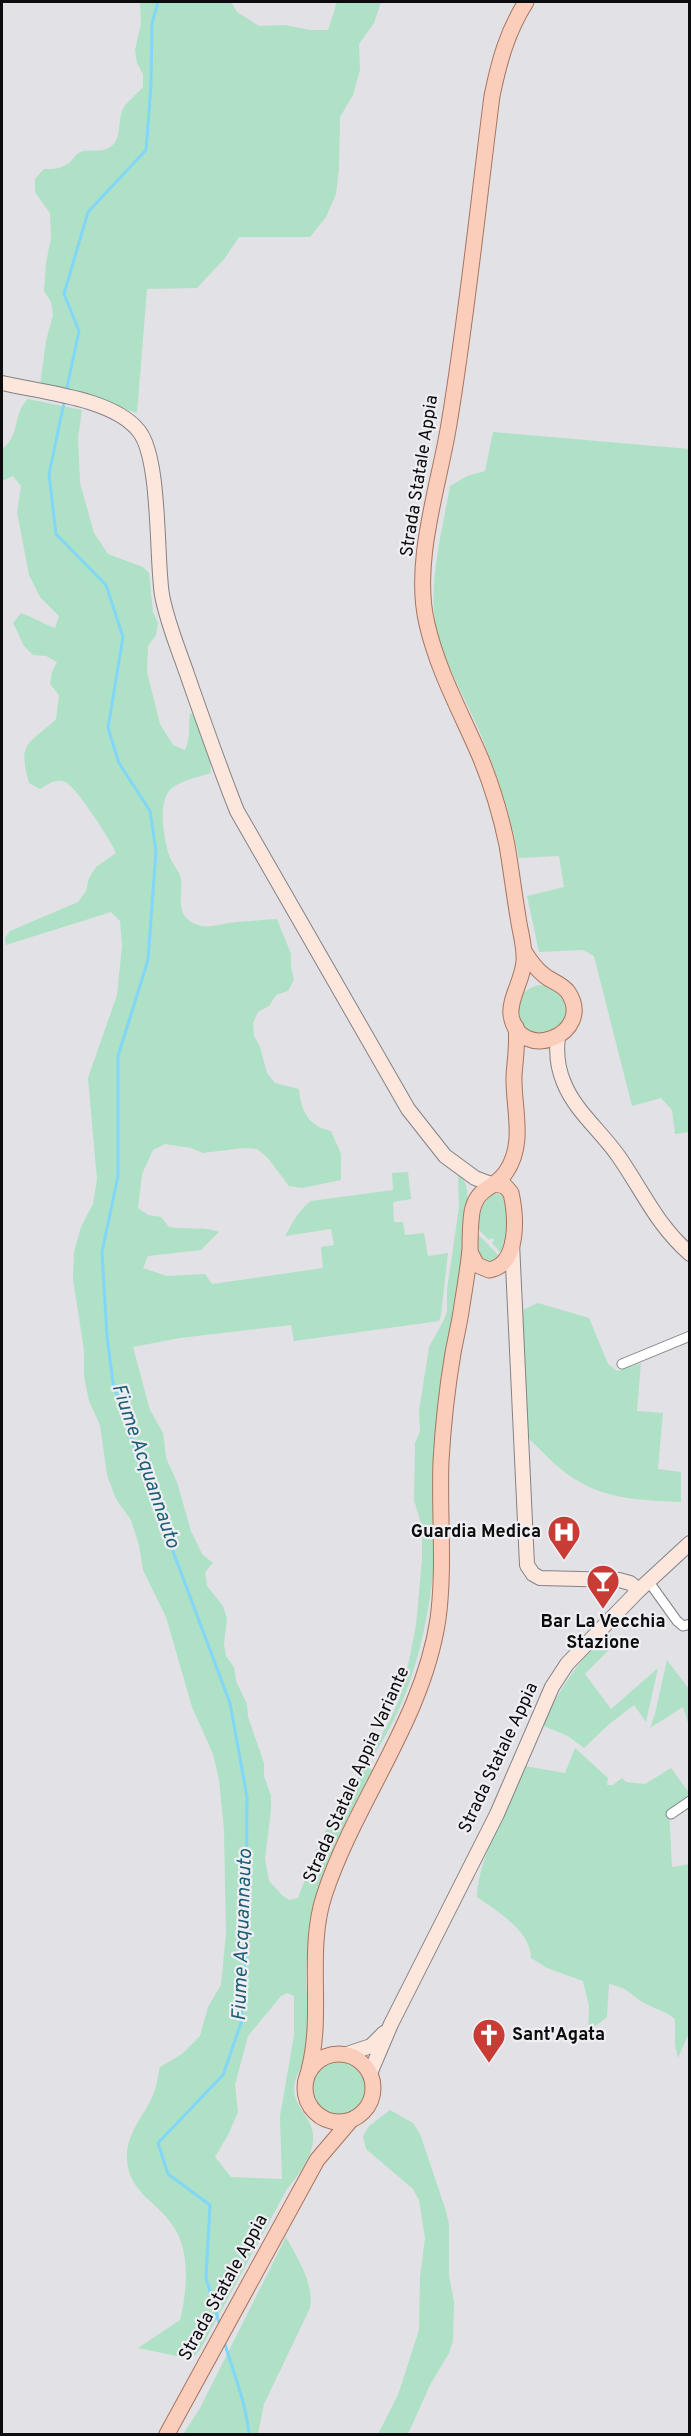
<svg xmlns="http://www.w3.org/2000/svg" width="691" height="2436" font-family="Overpass,sans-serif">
  <rect width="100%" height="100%" fill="#e2e1e6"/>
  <g fill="#afe1c6" fill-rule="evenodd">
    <path d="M140,2h91l6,10 22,14 26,-1 25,5h18l9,-28h44l-7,21 -15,21 1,26 -7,25 -13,22 -1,51 -3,26 -10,23 -16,20h-71l-14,21 -28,30 -50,1 -10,124 -49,-16 -48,-11 6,-45 7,-26 -2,-13 -7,-11 2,-28 5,-25 -1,-25 -15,-21v-13l9,-10c10,0 18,0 26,-7 4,-4 5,-7 10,-10 8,-3 15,0 23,-2 23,-6 12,-29 21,-43 5,-7 13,-13 19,-20v-13l-6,-11 -2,-13 6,-26z"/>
    <path d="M28,399l54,11 -4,28 2,45 14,50 14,21 35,13 6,6 4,39 5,11 -2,12 -8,11 -1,26 13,52 13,21 12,5c6,-12 3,-23 5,-37l3,2 17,45 1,13c-12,4 -34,8 -42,18 -11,14 -5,48 0,64 2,8 11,16 12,24 2,17 -7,35 14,45 13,6 27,-1 41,-2 13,-1 27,-2 41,-3l14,35v13l3,13 -6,11 -12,4 -7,11 -11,6 -5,11 1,13 6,11 7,26 8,10 24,6c2,22 9,37 32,42l10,23v26l-39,8 -13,-2 -22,-29 -10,-8 -14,-1 -40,5 -12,-5 -26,-4 -12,6 -11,24 -4,34 10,7 13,2 8,10c17,3 34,-1 50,5l-18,18 -53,6 -5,12 24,8 38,-2 7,10 111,-16 -2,-21 13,-2 -3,-16 -46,7c8,-14 13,-25 26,-35l82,-11 -1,-17 16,-1 3,27 -18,3 1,20h9l2,13 19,-2 4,23 20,-3 -7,62 -2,6 -145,20 -3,-16 -111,13 -47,9 17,63 13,23 3,25 11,24 14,49 11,23 11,9 -8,9 2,14 16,20 4,12 -3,26 2,12 8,11 2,14 11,23 1,13 16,46v13l7,20v13l-6,50 4,22 13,14 7,5 9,-2 18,-48 15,-30 21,-28 11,-25 28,-49 9,-21 9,-36 7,-36 6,-65v-33l-8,-27 1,-57 5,-11 -1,-21 10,-64 15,-27 3,-9v-21l12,-83 -1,-34c13,9 9,34 10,48 -8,79 -16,158 -23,237 -10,96 -12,202 -65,287 -5,7 -9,17 -16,21l9,4c-21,42 -47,84 -56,130 -6,26 -11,54 -11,81 0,16 5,33 3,50 -1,7 -1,16 -2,23 -4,11 -12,21 -13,34 0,13 8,22 14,32 15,23 -6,51 -21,69l-87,161 -9,9 -53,-11 42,-28c7,-28 11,-68 -7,-94 -15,-24 -44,-33 -46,-66 -2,-26 17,-43 27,-67 3,-8 4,-18 6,-26l22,-13 18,-18 8,-29 13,-22 5,-52 -2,-103 -5,-51 -6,-25 -21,-47 -26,-90 -23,-47 -4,-25 -8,-25 -15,-21 -9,-24 -7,-50 -11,-24 -5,-25v-26l-11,-71 1,-27 7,-25 12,-23 4,-25 -9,-101 29,-83 5,-49 -2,-25 -9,-9 -105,33 -1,-7 5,-7 68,-29 8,-11 3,-13 7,-11 20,-14c-4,-11 -40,-67 -51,-71 -9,-4 -17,2 -25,7l-11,-6c-12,-42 0,-38 27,-64l3,-24 -9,-11 2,-12 5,-10 -11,-6 -13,-1 -9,-9 -11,-23 8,-10c12,4 22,11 34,15l4,-12 -19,-19 -11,-22 -12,-63 4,-26 -8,-10 -11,5v-32c14,-10 12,-23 18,-38 1,-4 5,-9 8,-12zM287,1993l7,3v39l-14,81 2,63 -51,-2 -16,-20 13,-22 10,-23 -3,-27 13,-49 33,-40z"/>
    <path d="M493,432l196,17v683l-14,2 -3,-24 -11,-12 -29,8 -38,-150 -11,-6 -44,2 -12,-56 37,-9 -5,-31 -40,2c-9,-45 -23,-88 -41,-130 -14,-33 -42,-80 -44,-115 -3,-42 9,-86 16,-127l17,-10 18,-5z"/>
    <circle cx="542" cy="1010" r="25"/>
    <path d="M494,1193l10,3c9,16 4,41 -3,57l-9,-10 2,-3 -2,-2 -3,2 -12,-12c2,-14 5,-27 17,-35z"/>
    <path d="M477,1233l22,23 -5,7 -12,-1 -5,-13z"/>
    <path d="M538,1303l51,15 19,46 9,7 24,-8 -4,48 26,2 -5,56 23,3v30c-39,-2 -74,-2 -108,-24 -16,-10 -31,-27 -45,-40l-8,-127z"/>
    <path d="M608,1632l9,10 -32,32 26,35 47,-41 -12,54 -12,-17 -26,20 -24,23 -16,-12 -27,-11c20,-37 37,-64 67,-93z"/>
    <path d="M667,1660l22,29v37l-6,-19 -33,21 5,-14z"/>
    <path d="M575,1748l33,30 -1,7h6l9,-7 4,4 19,2 26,-16 19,26 -1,4 -20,12 3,57 18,-3 -1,169 -11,25 -3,-13v-26c-9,-8 -18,-9 -29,-15 -17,-9 -14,-15 -37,-20l-2,33 -19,15 1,-26 -6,-25 -36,-13 -16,-10c0,-27 -34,-47 -54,-61 1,-40 32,-92 47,-131l41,7z"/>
    <circle cx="339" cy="2088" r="28"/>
    <path d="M390,2110l23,13 7,11 26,77 3,13v52l5,26 -1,39 -4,12 -19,32 -22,49h-30l20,-39 21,-65 1,-53 5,-39 -6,-38 -6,-11 -47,-40 -3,-13 6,-10z"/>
    <path d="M286,2237c12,23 28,45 24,71l-46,96 -6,30h-75l16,-24z"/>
  </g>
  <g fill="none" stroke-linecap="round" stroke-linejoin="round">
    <g stroke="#82d6f7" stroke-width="3">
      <path d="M66,392l13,-61 -15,-37 24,-82 58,-62 5,-64 1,-63 6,-21"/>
      <path d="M65,398l-16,76 7,60 50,51 17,52 -15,91 11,35 31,48 6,40 -8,109 -30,96v120l-16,76 5,84 6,47 28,83 89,237 17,94 -1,153 -5,73 -18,52 -65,68 10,31 42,31 -4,73 14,48"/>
      <path d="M224,2341c9,31 22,61 25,93"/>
    </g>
    <g stroke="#838286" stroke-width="11">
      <g id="street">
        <path d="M622,1364l68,-28"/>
        <path d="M649,1582l28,39 6,5 7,-2"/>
        <path d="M671,1814l19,-13"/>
      </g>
    </g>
    <g stroke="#838286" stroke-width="16">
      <g id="secondary">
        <path d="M2,383c38,9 110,15 136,47 23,26 18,127 24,165 5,27 16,53 25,79 16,46 32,92 50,137l171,298 37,47 30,22 16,6"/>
        <path d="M558,1037c-2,15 0,32 6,46 11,28 38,49 55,74 25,36 37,67 71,97"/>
        <path d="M512,1243l15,322 6,9 7,4 79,2 11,3 9,7"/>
        <path d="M347,2054l24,-8 13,-13"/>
        <path d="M371,2076v-5l20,-47 106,-210 55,-127 15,-23 72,-74 51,-47"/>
      </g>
    </g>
    <g stroke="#a67561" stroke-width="17">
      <g id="primary">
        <path d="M524,951c6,10 12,18 21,25 8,6 17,8 23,16 28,42 -49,73 -57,23 -2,-17 12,-35 13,-54 1,-15 -4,-29 -6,-44 -4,-24 -7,-48 -11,-72 -6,-29 -15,-59 -26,-86 -19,-45 -43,-87 -54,-135 -15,-62 12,-138 22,-200 18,-108 29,-219 43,-328 7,-34 15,-64 34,-94"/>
        <path d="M470,1252l7,13 12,5c31,-5 27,-55 22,-77l-6,-7 -11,-2"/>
        <circle cx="339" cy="2088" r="34"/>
        <path d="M309,2070c15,-57 -3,-118 15,-174 31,-95 99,-176 114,-277 7,-52 1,-105 3,-158 2,-36 6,-72 12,-108 3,-16 7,-32 9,-48 3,-18 6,-37 8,-55 0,-12 0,-25 2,-38 5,-26 22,-22 34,-40 20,-29 7,-64 8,-96 1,-17 4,-32 2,-49"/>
        <path d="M167,2434l150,-274 34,-40"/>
      </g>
    </g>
    <use href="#street" stroke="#fff" stroke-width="9"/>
    <use href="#secondary" stroke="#fde7dd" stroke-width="14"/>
    <use href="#primary" stroke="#fbcebb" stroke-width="15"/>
  </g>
  <defs>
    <g id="hospital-pin" transform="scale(1.725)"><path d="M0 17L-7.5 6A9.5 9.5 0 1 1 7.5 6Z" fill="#c93c35" stroke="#efeef3"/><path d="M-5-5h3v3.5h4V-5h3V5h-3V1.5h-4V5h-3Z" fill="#fff"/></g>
    <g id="bar-pin" transform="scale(1.725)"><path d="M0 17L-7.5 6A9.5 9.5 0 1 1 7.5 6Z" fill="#c93c35" stroke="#efeef3"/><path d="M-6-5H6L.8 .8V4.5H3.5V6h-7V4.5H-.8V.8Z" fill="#fff"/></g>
    <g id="church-pin" transform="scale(1.725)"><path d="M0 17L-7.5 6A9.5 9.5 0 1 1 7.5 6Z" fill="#c93c35" stroke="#efeef3"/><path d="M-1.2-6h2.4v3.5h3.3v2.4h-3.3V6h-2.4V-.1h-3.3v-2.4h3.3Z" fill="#fff"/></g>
  </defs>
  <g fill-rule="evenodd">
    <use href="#hospital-pin" x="564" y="1532"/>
    <use href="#bar-pin" x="603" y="1581"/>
    <use href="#church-pin" x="489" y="2035"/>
  </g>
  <g text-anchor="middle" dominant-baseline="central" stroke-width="4.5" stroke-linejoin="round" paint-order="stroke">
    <g font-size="18" fill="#0c0c0e" stroke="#efeef3">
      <text transform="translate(420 476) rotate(-81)">Strada Statale Appia</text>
      <text transform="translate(499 1758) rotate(-65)">Strada Statale Appia</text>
      <text transform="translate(357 1775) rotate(-66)">Strada Statale Appia Variante</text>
      <text transform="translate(224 2288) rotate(-61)">Strada Statale Appia</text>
    </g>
    <g font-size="18" font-weight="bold" fill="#0c0c0e" stroke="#efeef3" text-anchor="end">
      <text x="541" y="1532">Guardia Medica</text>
      <text x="603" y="1622" text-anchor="middle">Bar La Vecchia<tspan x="603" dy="21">Stazione</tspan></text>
      <text x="512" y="2035" text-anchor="start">Sant'Agata</text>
    </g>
    <g font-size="20" font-style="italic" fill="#1d5f76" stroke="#efeef3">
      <text transform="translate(145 1466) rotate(71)">Fiume Acquannauto</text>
      <text transform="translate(243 1935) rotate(-88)">Fiume Acquannauto</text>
    </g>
  </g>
  <rect width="691" height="2436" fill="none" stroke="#0c0c0e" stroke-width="6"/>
</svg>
